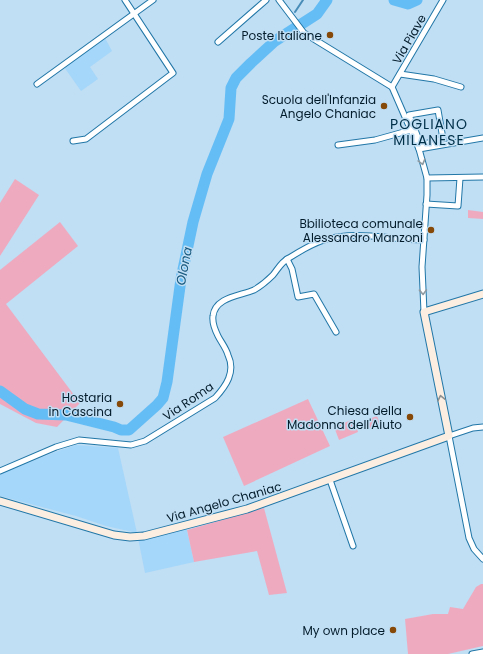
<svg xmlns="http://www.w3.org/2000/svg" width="483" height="654" font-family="Poppins,sans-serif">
  <rect width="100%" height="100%" fill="#c0def4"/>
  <g fill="#a5d7fa">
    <path d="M105,38l7,13 -22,16 8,12 -17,12 -17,-24z"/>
    <path d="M76,445l42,3 19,85 -31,-7 -30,-10 -76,-20v-22l55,-22z"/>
    <path d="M186,526l8,36 -49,11 -7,-35z"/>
  </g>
  <g fill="#eeabc0">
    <path d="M15,179l24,16 -39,61v-53z"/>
    <path d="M468,210l15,2v7l-15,-1z"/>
    <path d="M60,222l18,24 -72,58 74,99 -23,24 -21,-4 -36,-19v-134z"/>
    <path d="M308,399l22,47 -86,40 -21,-49z"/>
    <path d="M377,416l3,8 -16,6 -3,-8z"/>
    <path d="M354,419l4,13 -19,8 -5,-13z"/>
    <path d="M264,508l23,85 -18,2 -12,-44 -63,11 -7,-32z"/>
    <path d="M481,584h2v62l-35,8h-40l-3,-35 28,-5h15l2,-7 13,2 13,-22z"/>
  </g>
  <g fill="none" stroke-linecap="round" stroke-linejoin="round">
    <path stroke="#488db8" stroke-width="2" d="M295,12l8,-12"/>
    <g stroke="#65bdf5" stroke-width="11">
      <path d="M394,0l14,4 9,-4"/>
      <path d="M0,391l25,18 13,5 28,1 48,12 7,3h8l28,-25 6,-7 4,-16 14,-103 12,-57 14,-48 22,-55 2,-31 5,-10 15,-15 24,-22 42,-27 10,-14"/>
    </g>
    <g stroke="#2177a7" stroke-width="7">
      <g id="street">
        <path d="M279,0l25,33 88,54 27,62 8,29v17l-5,72 2,45"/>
        <path d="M218,42l48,-42"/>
        <path d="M400,74l34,5 27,8"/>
        <path d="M37,84l116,-84"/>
        <path d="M392,87l51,-87"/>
        <path d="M438,110l5,29 -22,6 -12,-30z"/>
        <path d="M73,141l13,-2 87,-66 -48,-73"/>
        <path d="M338,145l37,-5 36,-10"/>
        <path d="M419,149l64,-11"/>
        <path d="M427,178l56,-1"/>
        <path d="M426,204l32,2 2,-28"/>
        <path d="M287,259l5,10 6,28 16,-3 22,38"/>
        <path d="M483,427l-10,1 -24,8 20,102 5,11 9,10"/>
        <path d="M0,471l56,-24 23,-7 52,5 14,-4 70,-43c11,-12 21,-26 13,-43 -2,-7 -7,-13 -10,-19 -3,-6 -6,-13 -5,-20 2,-19 27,-20 41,-26 7,-4 13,-9 19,-15 5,-6 8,-13 16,-17 11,-7 23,-14 35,-18 32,-10 67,0 100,0"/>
        <path d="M330,480l23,66"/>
        <path d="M472,654l11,-2"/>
      </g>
    </g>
    <g stroke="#2177a7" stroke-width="9">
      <path id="secondary" d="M0,501l114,34 16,2 14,-1 103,-27 202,-73 -25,-124 59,-18"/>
    </g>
    <use href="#street" stroke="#fff" stroke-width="5"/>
    <use href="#secondary" stroke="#fdeee2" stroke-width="7"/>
  </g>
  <defs><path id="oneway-chevron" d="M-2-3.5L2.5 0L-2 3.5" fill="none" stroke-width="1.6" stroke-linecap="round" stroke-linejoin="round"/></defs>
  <g stroke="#8e99a0">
    <use href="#oneway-chevron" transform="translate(422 162) rotate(75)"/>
    <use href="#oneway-chevron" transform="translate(423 292) rotate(88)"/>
  </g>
  <use stroke="#8c9090" href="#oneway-chevron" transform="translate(441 398) rotate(-102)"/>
  <g fill="#864908" stroke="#c0def4" stroke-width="1.5">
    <circle cx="330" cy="35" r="4"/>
    <circle cx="384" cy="106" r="4"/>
    <circle cx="431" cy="230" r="4"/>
    <circle cx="120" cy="404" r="4"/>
    <circle cx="410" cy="417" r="4"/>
    <circle cx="393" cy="630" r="4"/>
  </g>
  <g text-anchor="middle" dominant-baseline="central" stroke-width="3" stroke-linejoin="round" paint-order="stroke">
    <g font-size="12" fill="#031c2b" stroke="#c0def4" text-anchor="end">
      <text x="322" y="35">Poste Italiane</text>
      <text x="376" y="99">Scuola dell'Infanzia<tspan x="376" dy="14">Angelo Chaniac</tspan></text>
      <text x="423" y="223">Bbilioteca comunale<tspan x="423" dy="14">Alessandro Manzoni</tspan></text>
      <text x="112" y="397">Hostaria<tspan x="112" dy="14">in Cascina</tspan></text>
      <text x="402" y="410">Chiesa della<tspan x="402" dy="14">Madonna dell'Aiuto</tspan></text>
      <text x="385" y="630">My own place</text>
    </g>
    <g font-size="12" fill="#031c2b" stroke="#c0def4">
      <text transform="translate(409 39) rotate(-60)">Via Piave</text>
      <text transform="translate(188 401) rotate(-34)">Via Roma</text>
      <text transform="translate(224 502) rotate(-16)">Via Angelo Chaniac</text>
    </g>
    <g font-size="13" font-style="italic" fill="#185a7f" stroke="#c0def4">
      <text transform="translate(184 266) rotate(-79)">Olona</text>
    </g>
    <g font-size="14" letter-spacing="1" fill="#013049" stroke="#c0def4">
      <text x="429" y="124">POGLIANO<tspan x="429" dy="16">MILANESE</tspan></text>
    </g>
  </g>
</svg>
